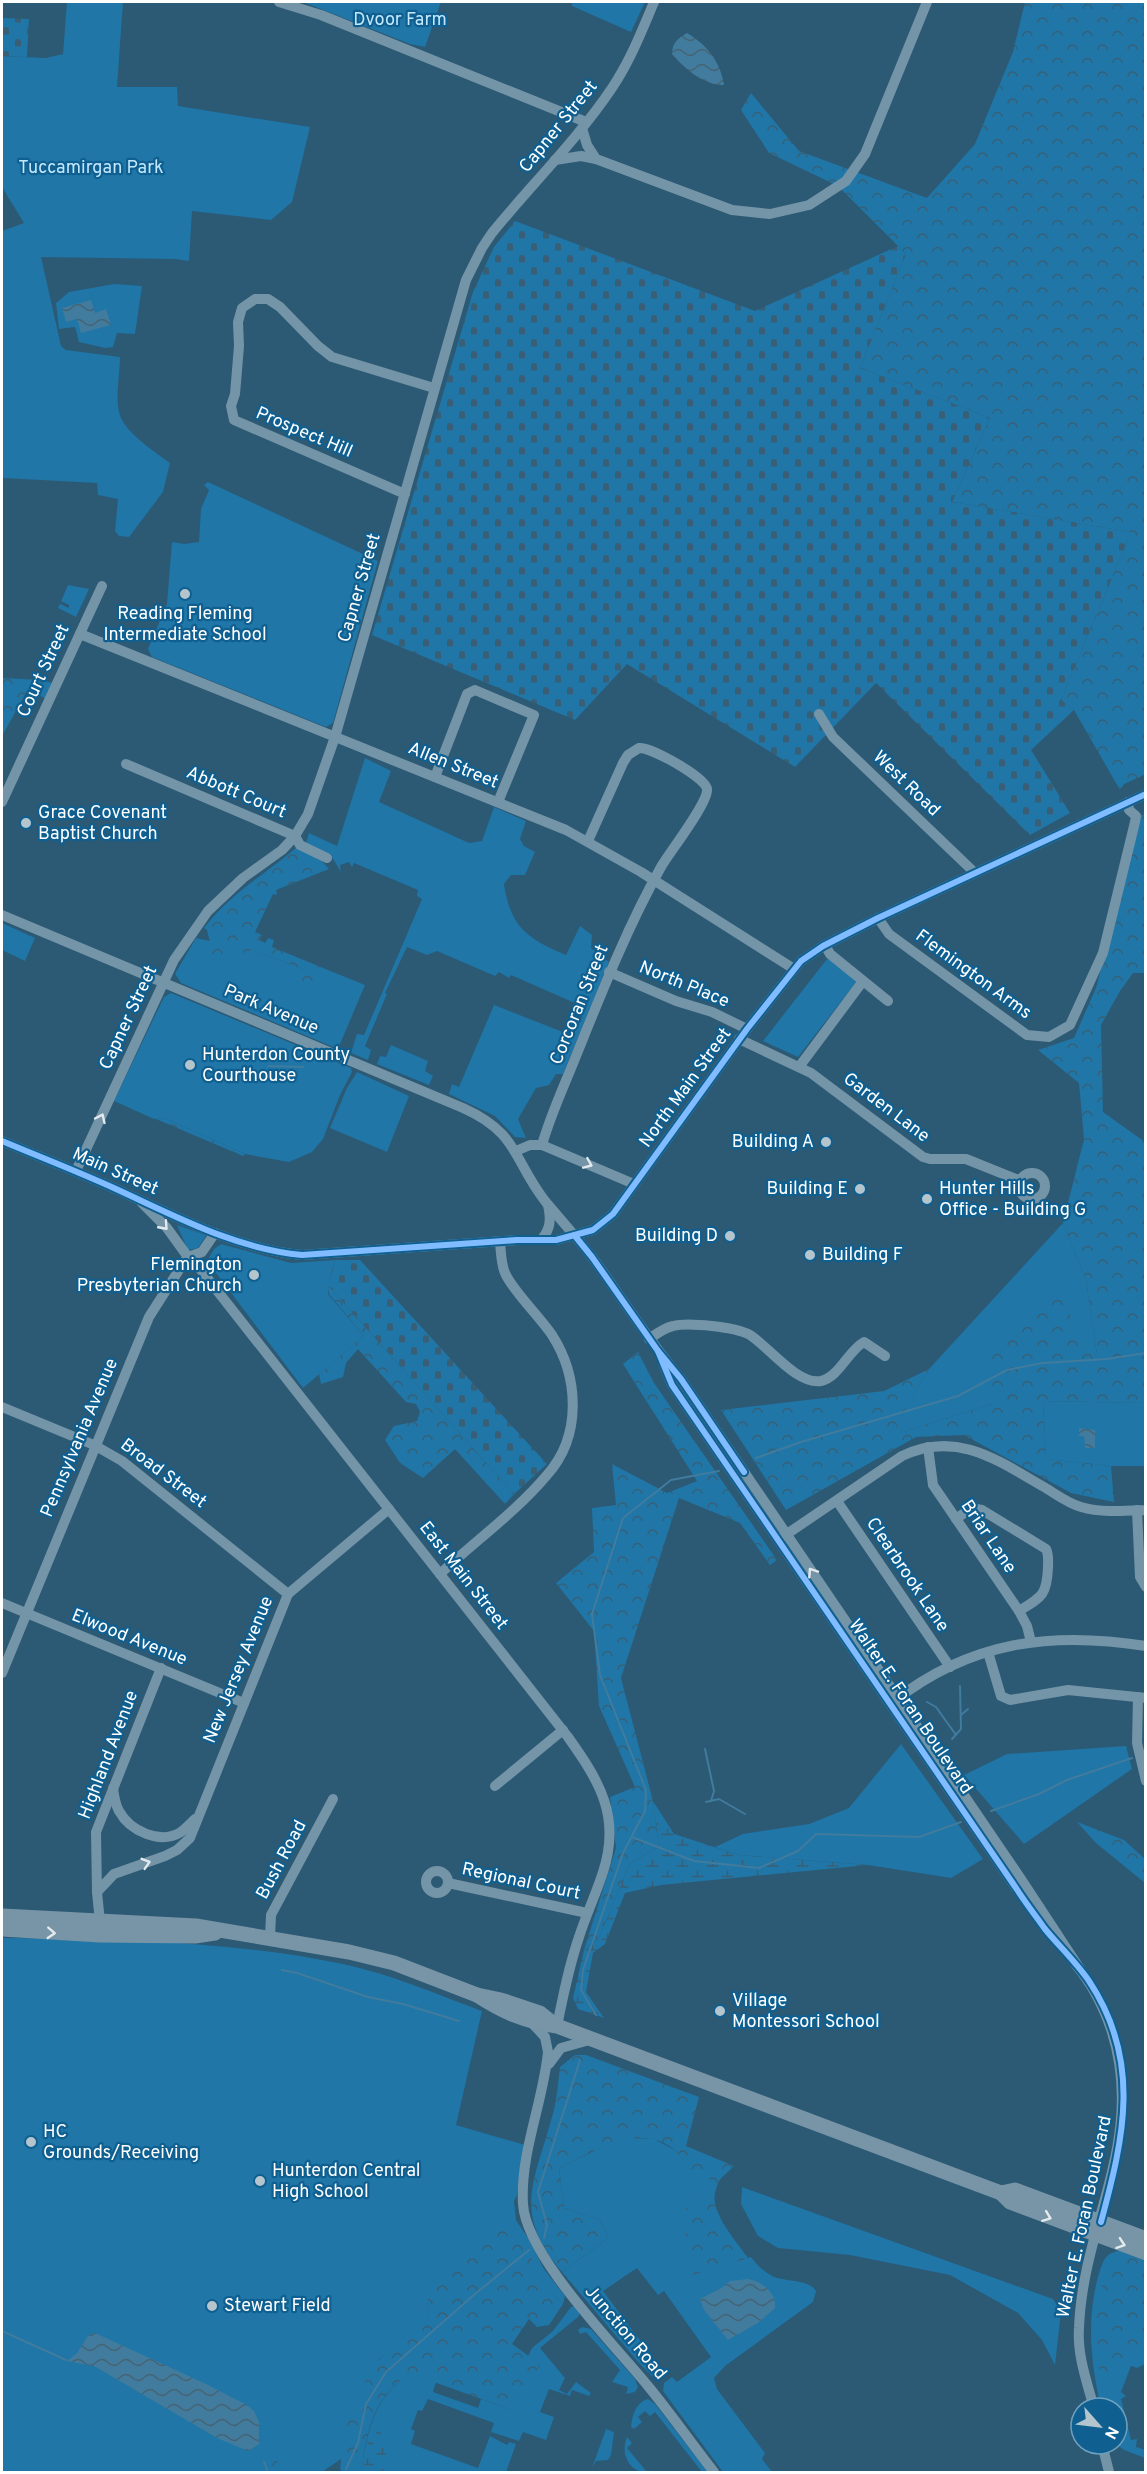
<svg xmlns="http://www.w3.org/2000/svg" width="1147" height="2474" font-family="Overpass,sans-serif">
  <defs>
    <pattern id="forest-crowns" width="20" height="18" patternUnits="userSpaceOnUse" patternTransform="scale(1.5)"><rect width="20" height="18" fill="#1f76a7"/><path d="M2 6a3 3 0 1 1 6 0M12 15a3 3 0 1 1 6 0" fill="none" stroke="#385f75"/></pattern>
    <pattern id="wetland-marsh" width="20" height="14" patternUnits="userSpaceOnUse" patternTransform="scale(1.5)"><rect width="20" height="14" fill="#1f76a7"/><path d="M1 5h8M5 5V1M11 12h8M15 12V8" fill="none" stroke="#385f75"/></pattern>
    <pattern id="cemetery-stones" width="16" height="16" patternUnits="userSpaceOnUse" patternTransform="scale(1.5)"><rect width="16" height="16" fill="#1f76a7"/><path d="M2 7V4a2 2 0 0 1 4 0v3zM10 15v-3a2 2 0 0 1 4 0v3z" fill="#385f75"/></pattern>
    <pattern id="water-waves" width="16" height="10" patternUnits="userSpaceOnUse" patternTransform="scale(1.5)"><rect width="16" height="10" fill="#417b9d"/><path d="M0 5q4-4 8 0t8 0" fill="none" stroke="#466474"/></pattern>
  </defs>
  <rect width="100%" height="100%" fill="#2c5974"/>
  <g fill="#1f76a7">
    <path d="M67,2h56l-6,85h60l1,19 132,21 -18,75 -21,18 -79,-9 -3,50 -14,-2 -134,-2 20,89 5,4 54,7c0,18 -6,44 1,61 7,16 35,35 49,45l-7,29 -34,45 -10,-1 -4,-5 3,-32 -20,-4 -1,-12 -94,-5 -1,11v-258l22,-8 -22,-36v-131l44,2 17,-4z"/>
    <path d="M303,2h138l-16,45 -15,-3z"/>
    <path d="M572,2h73l-14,30 -59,-26z"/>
    <path d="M114,284l28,2 -7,48 -18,-1 -4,14 -8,1 -26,-6 -4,-15 -16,2 -3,-26 13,-11z"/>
    <path d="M208,482l170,79 -45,162 -7,4 -174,-70 -4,-8 19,-45 5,-62 12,2 15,-2 2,-33 8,-19 -5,-5z"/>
    <path d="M68,585l21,4 -13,28 -18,-9 2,-4 9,4v-3l-8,-4z"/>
    <path d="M365,758l26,13 -12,31 90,41 13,-2 12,-34 32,14 -6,18 4,7 11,6 -10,23h-14l-7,9c6,42 23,55 62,71l14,-29 12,9 -1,13 18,14 -46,112h-7l-7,11 -13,3 -18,31 8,19 -11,-1 -20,-21 -46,-22 3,-10 7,3 35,-82 79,31 13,-28 -75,-33 -2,3 -10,-6 -4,4 -58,-25 -10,4 -20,-8 -22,46 2,1 -22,52 6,4 -3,10 -17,-7 6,-19 7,1 58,-136 -5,-3 1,-6 -64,-27 -2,4 -3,-5 -9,3 1,7 -11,-18 -24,-11 3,-10 28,13z"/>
    <path d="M2,923l33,15 -10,23 -23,-11z"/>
    <path d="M196,938l56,12 54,20h22l37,15 -27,64 -157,-66 -6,-9z"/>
    <path d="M827,959l6,2 24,20 -59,76 -35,-16z"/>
    <path d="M171,993l180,75 1,4 -12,23 -17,44 -11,13 -23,10 -44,-8 -81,-36 -10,1 -40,-18 50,-104z"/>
    <path d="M391,1045l37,16 -3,10 8,5 -4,9 -52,-21 3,-8 6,1z"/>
    <path d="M357,1072l52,24 -22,56 -57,-24 17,-40z"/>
    <path d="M1063,1223l23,57 11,75 -105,49 -89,28 -8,-7 34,-56z"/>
    <path d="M177,1225l28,10 1,1 -8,12 -10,2z"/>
    <path d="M221,1244l70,19 44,-3 -5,17 -2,17 36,42 -61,52 -96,-127 7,-12z"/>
    <path d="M1043,1401l102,2v63h-34l-65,-7z"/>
    <path d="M901,1744l82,115 -32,19 -83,-13 -129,-10 -24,-8 28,-13 66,-10 40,-16z"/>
    <path d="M1126,1746l6,23 -108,75 -60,-69 43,-21z"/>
    <path d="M2,1938c113,1 229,3 341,26 48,10 93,30 139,47l-26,114 69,20 -8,50 -3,6 2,19 12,18 16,31 21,27 -2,8 -21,-19 -115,17 2,10 -7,12 -43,35 -24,113h-12l-3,-3 1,-10 -19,13h-36l-35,-4v4h-249z"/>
    <path d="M634,2138l20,1 21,11 15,19 28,14 -28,92 61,-18c6,8 12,14 21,19 13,6 37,3 44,15l-3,11 -88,64 -11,12 3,11 48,64 -3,6 10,13h-49l-60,-81 1,-8 8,-6 5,5 34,-25 -47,-66 -6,4 -21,-27 -34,23 60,80 -11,5 -12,-12 -78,-92 46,-34 -8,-18 -36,-12 -5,-40 55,-27z"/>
    <path d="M742,2187l311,112 8,13 -6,53 -13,-25 -24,-27 -68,-38 -100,-20 -72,-7 -20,-12 -17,-32z"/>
    <path d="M1120,2251l25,10v103l-8,4 -6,-2 -10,26 5,4 -5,3 10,41 6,-1 -1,8 9,3v8l-21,-8 -8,-6 1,-36h-16c-10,-43 -15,-88 -3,-131 4,-13 6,-25 22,-26z"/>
    <path d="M575,2306l5,6 -2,5 -38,31 25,30 -6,12 8,4 9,-12 15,11 -2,3 -17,-6 -2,6 -21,-7 -9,23 14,5 -8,23 -23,-8 -4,9 -28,-9 3,-9 -66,-24 -6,12 -4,-1 -7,19 4,2 -4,13 67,24 12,-32 17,9 2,-3 7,2 -10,28h-145c8,-47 11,-70 51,-102l24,12 -3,10 45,16 3,-9 28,10 31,-44 -12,-9 4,-8 21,-17 18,-24z"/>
    <path d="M582,2327l9,2 44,50 3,8 -3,5 -9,2 2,-7 -16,-5 8,-12 -34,-38 -6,2 -2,-4z"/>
    <path d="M648,2399l7,5 53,68h-6l-47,-60 -5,4 -5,-5 -7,6 4,5 -8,7 -3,-2c1,-11 5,-25 17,-28z"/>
    <path d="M606,2429l8,3 -3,23 -3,5 -12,1 -4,7z"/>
    <path d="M627,2437l5,6 -5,5 20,24c-18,1 -27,-19 -20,-35z"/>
  </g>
  <g fill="url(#forest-crowns)">
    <path d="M1025,2h120l1,772 -22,10 -4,6 -46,-80 -13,-10 70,-168 -179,-30 38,-84 -130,-50 46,-114 -68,-68 -69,-33 -28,-43 10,-17 48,58 128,47 48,-54 38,-92z"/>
    <path d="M2,678l39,2 15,4 -7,17 -16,-10h-6l-25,45z"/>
    <path d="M1145,814v159h-12l-13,18 -19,34 2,87 42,30v261l-102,-2 3,58 65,7 3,36 -43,-9 -107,-58 -48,2 -130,73 -65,-100 163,-19 45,-22 -33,55 7,8 89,-28v-34l-19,-6 75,-67 16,-1 16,52 17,7 -11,-75 -23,-57 21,-84 -5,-56 -41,-33 36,-12 22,-50 43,-165 -1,-6z"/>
    <path d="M296,848l25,12 8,9 -53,21 1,5 -4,-1 -18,38 7,3 -3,5 6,3 3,-5 6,2 -2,7 56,23 -10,22 -18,-7 6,-15 -54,-20 -41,14 -12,-4 11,-18 -3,-12 -3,-2c29,-37 58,-51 92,-80z"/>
    <path d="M164,1118l81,36 -2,2 -87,-37z"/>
    <path d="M328,1285l186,209 -9,10 -50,-55 -32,29 -23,-15 -15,-23 9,-14 23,-5 3,-9 -4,-8 -10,-2 -48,-53 -12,14 -3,14 -22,7 -2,-10 45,-38 -35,-42z"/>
    <path d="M638,1352l16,31 123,177 -7,5 -30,-42 -61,-25 -58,180 32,123 6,46 -29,16 -31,75 -15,12 32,-102 -6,-51 25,-10 -36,-81 -5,-75 -38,-48 38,-31 -2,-44 24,-3 -4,-41 55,29 30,-12 -74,-117z"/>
    <path d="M1077,1822l47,18 21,19v24l-49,-40z"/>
    <path d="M575,2055h11l113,42 -13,49 48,20c-5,5 -13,11 -16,17 -14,24 17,56 30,75l-58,18 -6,-66 33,-27c-8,-4 -21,-8 -28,-15 -6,-5 -9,-13 -14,-18 -36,-29 -82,2 -116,18l5,40 36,12 8,18 -46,34c-50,-60 -28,-89 -10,-155 5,-16 6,-34 8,-50z"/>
    <path d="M509,2229l18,17 16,39 20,19 -14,21 -12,2 -8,-8 -17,25 28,20 -23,41 -8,4 -100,-36c-38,29 -41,55 -48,99h-8l-12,-14c1,-28 20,-77 38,-98 15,-18 36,-26 50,-48l-2,-10 3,-7 61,-62z"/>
    <path d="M1134,2258l11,4v92h-6l-8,11 -22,12 -10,-6c-2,-37 -9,-81 17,-110z"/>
    <path d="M271,2454l15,18h-35v-4z"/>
  </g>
  <g fill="url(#wetland-marsh)">
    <path d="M653,1801l21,33 65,21 129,10 -207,20 -36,8 -20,51 -12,9 -7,39 18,26 -26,-9 -5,-11 11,-48 15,-12 31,-75 29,-16z"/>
    <path d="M377,2428l10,13 -3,31h-21l4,-27 6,-16z"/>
  </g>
  <g fill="url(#cemetery-stones)">
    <path d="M2,18l27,1 -2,38 -25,-1z"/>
    <path d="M515,221l240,90 143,-65 8,8 -46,114 130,50 -38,84 179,30 -70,168 13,10 -43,40 39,63 -40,22 -154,-152 -81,84 -168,-103 -52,56 -203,-85 101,-343 21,-45z"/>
    <path d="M335,1260h25l187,204 -33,30 -186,-209z"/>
  </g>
  <g fill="url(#water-waves)">
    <path d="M687,33c20,12 33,28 37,52 -20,1 -40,-17 -52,-31 0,-11 6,-16 15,-21z"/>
    <path d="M91,300l4,13 11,-4 5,16 -30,8 -4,-14 -11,3 -4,-14z"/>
    <path d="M1079,1428l16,2v18h-10l-1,-12h-5z"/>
    <path d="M748,2279c14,2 29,14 27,29l-17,15 -30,17 -24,-30 -4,-11 23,-12 7,-6z"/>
    <path d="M95,2333l109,50 43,22 7,6 5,11v22l-11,7 -31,-13 -123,-72 -27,-5 10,-8 11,-17z"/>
  </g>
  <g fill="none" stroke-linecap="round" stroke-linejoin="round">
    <g stroke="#417b9d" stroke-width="2">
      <path d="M269,1066l34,1"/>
      <path d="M756,1458l45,-16 157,-46 49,-26 35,-7 65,-4 39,-6"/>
      <path d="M927,1702l9,5 20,28"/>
      <path d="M961,1715l7,-6"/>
      <path d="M952,1739l9,-10 -1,-43"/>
      <path d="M705,1749l9,42 -3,10"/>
      <path d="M706,1802l13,-3 26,15"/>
      <path d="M991,1811l48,-17 28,-14 65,-22"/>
      <path d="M632,1837l62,24 65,7 39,-17 18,-17 103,3 42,-15"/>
      <path d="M282,1970l15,3 71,24 35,7 56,17"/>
      <path d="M596,2015l-15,-25 2,-20 40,-117 22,-42 1,-21 -46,-115 -8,-61 31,-96 48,-38 48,-9"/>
      <path d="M544,2238l3,-13 -9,-33 42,-132"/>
      <path d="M2,2331l64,29"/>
      <path d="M264,2462l4,10"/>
      <path d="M346,2469l12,-26 8,-39 20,-32 89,-78 54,-44"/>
    </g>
    <g stroke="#7494a7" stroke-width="10">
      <path d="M279,2l42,13 265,107"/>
      <path d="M582,128l5,17 9,14 136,51 38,4 39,-9 37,-24 19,-27 62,-152"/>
      <path d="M555,160l26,-4 15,3"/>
      <path d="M405,494l-171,-74 -3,-14 4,-12 4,-48 -1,-24 4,-14 13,-9h13l12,8 38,39 14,11 102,31"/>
      <path d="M80,634l486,196 75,42 153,97"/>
      <path d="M819,714l14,23 142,136"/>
      <path d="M126,764l169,72 5,9 27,13"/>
      <path d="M435,777l32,-83 8,-4 59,25 -36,87"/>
      <path d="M2,802l100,-216"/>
      <path d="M2,915l461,193c56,25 50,52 82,93 16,19 32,37 47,56 30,41 56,83 89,122l342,503 57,87"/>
      <path d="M878,918l11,16 138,101 22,2 21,-12 33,-72 32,-131 1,-6 -7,-6 -1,-8"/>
      <path d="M825,945l5,9 58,47"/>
      <path d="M609,972l67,29 36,11 35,17"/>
      <path d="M739,1039l72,34 112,84 7,2h36l55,22"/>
      <path d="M799,1067l64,-86"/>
      <path d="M2,1141c38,16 77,31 114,48 59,27 120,60 186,66l215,-15h39l37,-10 20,-16 134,-185 54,-68 22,-15 55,-28 268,-124"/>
      <path d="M542,1145c9,-32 24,-63 36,-94 25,-62 50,-125 83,-184 8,-14 48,-65 46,-78 -2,-12 -56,-42 -68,-41l-11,7 -5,8 -35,78"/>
      <path d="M516,1151l14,-6h12l92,39"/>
      <path d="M76,1171l98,-211 34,-49 35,-33 39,-28 13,-14 13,-22 27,-77 131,-457 16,-32 10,-15c39,-48 85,-93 120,-145 18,-27 30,-57 42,-86"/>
      <circle cx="1032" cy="1186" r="13"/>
      <path d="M142,1203l25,25 21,29 9,8 371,472c32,45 53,80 35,135 -7,22 -17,43 -24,65 -10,29 -16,59 -22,89"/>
      <path d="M541,1240c10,-11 10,-21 7,-35"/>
      <path d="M649,1339c7,-5 15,-11 24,-13 15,-4 63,1 77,9 19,12 47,50 71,46 18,-4 27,-30 43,-39l21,14"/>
      <path d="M663,1363l9,22 344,503 41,54"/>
      <path d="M2,1407l92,38 28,16 166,133"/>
      <path d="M928,1447l5,38 86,126 8,15 4,16"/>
      <path d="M837,1501l113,166"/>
      <path d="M1137,1510l3,67 6,10"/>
      <path d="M956,1519l15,-11 11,2 64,39c3,6 2,11 2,18 -1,28 -6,30 -29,44"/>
      <path d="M781,1538l121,-82c55,-26 95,4 142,31 12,7 23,16 37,20 20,6 44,4 65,3"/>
      <path d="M440,1574c35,-33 76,-62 107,-99 35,-39 32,-98 5,-140 -12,-18 -40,-45 -47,-62 -4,-9 -4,-21 -5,-31"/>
      <path d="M2,1603l242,100"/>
      <path d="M988,1652l13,44 9,4 58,-10 78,8"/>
      <path d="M2,1673l147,-356 35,-55 4,-5 14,-5 13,-19"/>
      <path d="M1138,1697l-1,46 9,38"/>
      <path d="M893,1702c77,-61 159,-71 253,-56"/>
      <path d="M495,1786l68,-56"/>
      <path d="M113,1788c1,8 2,16 6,23 11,20 41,34 62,21 5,-4 10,-9 14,-13"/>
      <circle cx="437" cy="1882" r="11"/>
      <path d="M448,1883l139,30"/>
      <path d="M97,1892l17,-18 51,-18 12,-6 13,-12 98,-244 101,-85"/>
      <path d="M100,1922l-3,-30 -1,-60 65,-164"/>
      <path d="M270,1938l1,-23 62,-116"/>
      <path d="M1076,1965c16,19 27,41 35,64 36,111 -28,192 -32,299 -2,27 8,54 15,80"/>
      <path d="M532,2023l13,14 3,15c-5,51 -28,101 -25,152 3,52 91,140 125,182 23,28 44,58 66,86"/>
      <path d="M549,2064l12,-16 32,-9"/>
      <path d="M1102,2444l7,28"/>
    </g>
    <g stroke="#7795a7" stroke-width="15">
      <path d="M2,1916l194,10 153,26 45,11 83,32 24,5 39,13 15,12"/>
      <path d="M2,1929l98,6 95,1 20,-3"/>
      <path d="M477,1995c26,17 49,27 80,31l420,158 24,9 14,-3 131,49"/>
      <path d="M1001,2193l9,9 136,51"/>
    </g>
    <g stroke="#0f6091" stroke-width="10">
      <g id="cycleway">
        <path d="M2,1141c38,16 77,31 114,48 59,27 120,60 186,66l215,-15h39l37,-10 20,-16 134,-185 54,-68 22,-15 55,-28 268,-124"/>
        <path d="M575,1236l17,21 66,94 23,28 63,93"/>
        <path d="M658,1351l14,34 344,503c9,14 19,27 29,41 14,17 31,33 44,52 53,80 35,156 12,241"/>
      </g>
    </g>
    <use href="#cycleway" stroke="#80bcff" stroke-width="6"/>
  </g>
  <defs><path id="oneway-chevron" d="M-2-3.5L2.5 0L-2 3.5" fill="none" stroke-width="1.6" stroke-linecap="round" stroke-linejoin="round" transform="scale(1.5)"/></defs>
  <g stroke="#e3eaed">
    <use href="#oneway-chevron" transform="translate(101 1118) rotate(-65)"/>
    <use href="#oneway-chevron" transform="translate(588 1164) rotate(23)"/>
    <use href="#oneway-chevron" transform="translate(164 1226) rotate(48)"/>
    <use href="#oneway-chevron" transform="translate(812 1572) rotate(-124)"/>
    <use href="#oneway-chevron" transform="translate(146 1863) rotate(-17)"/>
  </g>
  <g stroke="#e4eaed">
    <use href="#oneway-chevron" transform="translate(51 1933) rotate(3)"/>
    <use href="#oneway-chevron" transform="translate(1047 2217) rotate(21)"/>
    <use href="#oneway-chevron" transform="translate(1121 2244) rotate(19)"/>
  </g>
  <g fill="#b5c5ce" stroke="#0f6091" stroke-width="2">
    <circle cx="185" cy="594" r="6"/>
    <circle cx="26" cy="823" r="6"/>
    <circle cx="190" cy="1065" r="6"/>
    <circle cx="826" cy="1142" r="6"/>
    <circle cx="860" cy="1189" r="6"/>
    <circle cx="927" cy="1199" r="6"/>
    <circle cx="730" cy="1236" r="6"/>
    <circle cx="810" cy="1255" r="6"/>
    <circle cx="254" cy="1275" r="6"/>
    <circle cx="720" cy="2011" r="6"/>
    <circle cx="31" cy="2142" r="6"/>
    <circle cx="260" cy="2181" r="6"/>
    <circle cx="212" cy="2306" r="6"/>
  </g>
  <g text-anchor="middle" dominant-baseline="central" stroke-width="4.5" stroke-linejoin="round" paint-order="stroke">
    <g font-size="18" fill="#c1e8fe" stroke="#0f6091">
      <text x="400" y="20">Dvoor Farm</text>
      <text x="91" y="168">Tuccamirgan Park</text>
    </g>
    <g font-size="18" fill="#fff" stroke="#0f6091">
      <text transform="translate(559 127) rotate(-51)">Capner Street</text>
      <text transform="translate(304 433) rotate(23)">Prospect Hill</text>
      <text transform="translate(360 588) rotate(-74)">Capner Street</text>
      <text transform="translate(44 671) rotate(-65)">Court Street</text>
      <text transform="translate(453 766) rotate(22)">Allen Street</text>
      <text transform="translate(906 784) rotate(44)">West Road</text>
      <text transform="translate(236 793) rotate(23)">Abbott Court</text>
      <text transform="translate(973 975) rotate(36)">Flemington Arms</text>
      <text transform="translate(684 985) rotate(22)">North Place</text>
      <text transform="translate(580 1005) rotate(-68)">Corcoran Street</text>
      <text transform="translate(271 1010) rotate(23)">Park Avenue</text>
      <text transform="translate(129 1018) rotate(-65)">Capner Street</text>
      <text transform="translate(686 1088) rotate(-54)">North Main Street</text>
      <text transform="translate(886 1108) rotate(37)">Garden Lane</text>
      <text transform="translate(115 1172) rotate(24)">Main Street</text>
      <text transform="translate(80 1438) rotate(-67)">Pennsylvania Avenue</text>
      <text transform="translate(163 1474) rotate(37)">Broad Street</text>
      <text transform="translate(988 1537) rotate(56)">Briar Lane</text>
      <text transform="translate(907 1575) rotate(56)">Clearbrook Lane</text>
      <text transform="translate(463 1576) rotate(52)">East Main Street</text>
      <text transform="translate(129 1638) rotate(22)">Elwood Avenue</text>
      <text transform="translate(239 1670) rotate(-68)">New Jersey Avenue</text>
      <text transform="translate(910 1707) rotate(56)">Walter E. Foran Boulevard</text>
      <text transform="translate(109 1755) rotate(-69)">Highland Avenue</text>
      <text transform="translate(282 1860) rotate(-62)">Bush Road</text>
      <text transform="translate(521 1882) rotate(12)">Regional Court</text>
      <text transform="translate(1085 2217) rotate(-78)">Walter E. Foran Boulevard</text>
      <text transform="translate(625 2333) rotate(50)">Junction Road</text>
    </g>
    <g font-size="18" fill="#fff" stroke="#0f6091" text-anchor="start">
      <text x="185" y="614" text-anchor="middle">Reading Fleming<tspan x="185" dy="21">Intermediate School</tspan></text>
      <text x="38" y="813">Grace Covenant<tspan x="38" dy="21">Baptist Church</tspan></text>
      <text x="202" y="1055">Hunterdon County<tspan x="202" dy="21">Courthouse</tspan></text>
      <text x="814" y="1142" text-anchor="end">Building A</text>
      <text x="848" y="1189" text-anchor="end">Building E</text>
      <text x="939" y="1189">Hunter Hills<tspan x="939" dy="21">Office - Building G</tspan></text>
      <text x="718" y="1236" text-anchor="end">Building D</text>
      <text x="822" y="1255">Building F</text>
      <text x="242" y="1265" text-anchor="end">Flemington<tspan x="242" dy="21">Presbyterian Church</tspan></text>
      <text x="732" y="2001">Village<tspan x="732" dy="21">Montessori School</tspan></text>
      <text x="43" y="2132">HC<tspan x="43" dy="21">Grounds/Receiving</tspan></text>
      <text x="272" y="2171">Hunterdon Central<tspan x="272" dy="21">High School</tspan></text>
      <text x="224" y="2306">Stewart Field</text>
    </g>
  </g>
  <rect width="1147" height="2474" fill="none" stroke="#ffffff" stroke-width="6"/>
  <g transform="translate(1099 2426) rotate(118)"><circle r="28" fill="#0f6091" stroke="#6fa0bd" stroke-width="1.5"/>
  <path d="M0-4.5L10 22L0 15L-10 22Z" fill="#b5c5ce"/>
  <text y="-9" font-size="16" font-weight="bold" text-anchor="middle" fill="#ffffff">N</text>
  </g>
</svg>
